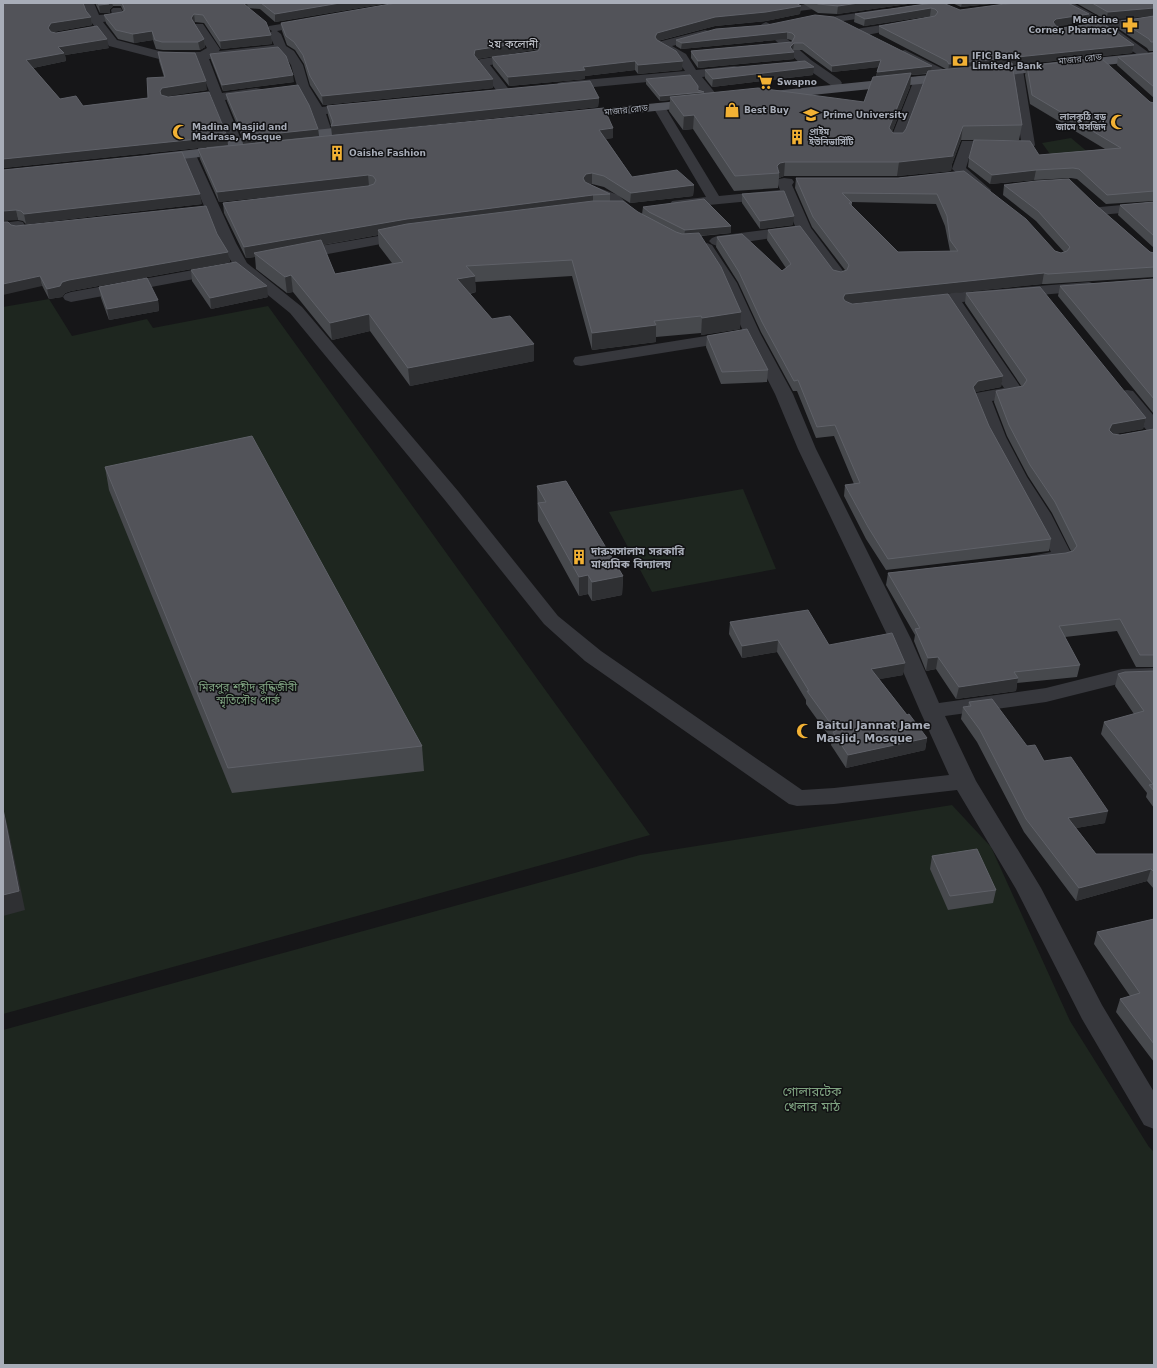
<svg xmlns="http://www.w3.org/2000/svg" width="1157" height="1368" font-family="'DejaVu Sans','Noto Sans Bengali',sans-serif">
  <rect width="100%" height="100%" fill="#161618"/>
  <g fill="#1e261f">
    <path d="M1071,138l31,26 -47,-3 -13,-18z"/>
    <path d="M49,299l23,37 75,-17 6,9 115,-22 382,529 -647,179v-707z"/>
    <path d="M743,489l33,80 -124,23 -43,-80z"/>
    <path d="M952,805l39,42 79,174 79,126 5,5v213h-1151v-335l637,-175z"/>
  </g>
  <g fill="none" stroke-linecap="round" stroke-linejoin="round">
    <g fill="#37383d" fill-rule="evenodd">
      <path d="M82,3h12l5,12 13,-1 -1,-4 2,-2h8l4,9 -2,2 -20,3 14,18 46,12h37l7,-4 -14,-22 2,-2h8l17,25 -1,2 55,-6 -5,-11 3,-3 -5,-3 2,-2 42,-7 4,1 2,2 -2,2 -38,7 4,3 5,12 8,5 9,14 6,21 13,21 34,-4 5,1 1,3 -1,3 -5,1 -30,3 6,18 -2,3h-10l-9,-24 -14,-25 -6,-21 -6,-9 -6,-4 -70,7 13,34 34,-5 5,1 1,3 -1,3 -5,1 -31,4 17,42 -2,3h-10l-33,-85h-34l-54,-14 -20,-27z"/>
      <path d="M811,3h33l-2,2 -4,1 -39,5 -4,-1 -2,-2 2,-2z"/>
      <path d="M1059,3h14l33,18 48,-4v6l-39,5 33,24 -2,3h-8l-37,-26 -25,3 -4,-2 -2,-2 2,-2 20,-3z"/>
      <path d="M884,9l4,1 2,2 -2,2 -51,8 -4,-1 -2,-2 2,-2 4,-1z"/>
      <path d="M908,21l4,1 2,2 -2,2 -50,10 -4,-1 -2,-3 2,-3 4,-1z"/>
      <path d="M766,22l4,2 41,36 29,20 2,3 -2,3h-8l-29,-20 -41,-38 -2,-2 2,-2z"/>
      <path d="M705,30l4,1 2,3 -2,3 -37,9 14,8 10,16 38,-4 4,1 2,3 -2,3 -36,4 15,18 -1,3h-10l-16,-20 -128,12 -4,-1 -2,-3 2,-3 4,-1 123,-11 -8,-12 -21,-14 2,-3z"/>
      <path d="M905,50l40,20 2,3 -2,3h-8l-36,-19 -2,-3 2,-3z"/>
      <path d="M522,53l4,1 2,3 -2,3 -36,5 21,27 -1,3h-10l-25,-32 2,-3 4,-1z"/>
      <path d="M1017,66l4,1 2,3 12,75 -2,3 -5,1 -56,-1 -6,20 25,22 -2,3 -5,1 -5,-1 -27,-24 10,-28h59l-10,-71 2,-3z"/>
      <path d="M920,76l4,1 2,3 -23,63 -2,3h-10l-2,-3 25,-63 2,-3z"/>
      <path d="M659,103l5,1 1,3 54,89 61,-6 -3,-8 2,-3 5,-1 8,1 2,3 -2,3 19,43 36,48 -2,3 -6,2 -6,-2 -33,-45 -83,12 -5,-2 -3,-3 3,-3 5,-2 78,-10 -11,-28 -107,10 -5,-1 -2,-3 2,-3 34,-4 -53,-90 1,-3z"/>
      <path d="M189,151l5,1 2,3 40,88 11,20 55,44 156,184 100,125 43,35 201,139 32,-2 115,-13 -29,-64 -31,-72 -91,-190 -23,-55 -31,-61 -23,-50 -22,-35 3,-3 5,-2 5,2 25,38 23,50 33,61 23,55 95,190 28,64 107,-15 76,-19 32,-1v14l-32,1 -76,19 -101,14 31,65 65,107 61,117 52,87v37l-10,-4 -62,-106 -66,-130 -59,-99 -123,14 -37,2 -8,-2 -204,-143 -41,-37 -100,-125 -154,-186 -54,-44 -16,-26 -38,-88 2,-3z"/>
      <path d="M591,185l27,10 25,22 2,3 -2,3 -5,1 -5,-1 -25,-22 -22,-9 -2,-3 2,-3z"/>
      <path d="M1154,202v8l-54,5 -5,-1 -2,-3 2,-3 5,-1z"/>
      <path d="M18,221l5,1 2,4 19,-2 5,1 2,3 -2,3c-11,3 -25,6 -36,3l-2,-4 -8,1v-8z"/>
      <path d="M408,231l5,1 2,3 -2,3 -117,22 -5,-2 -3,-3 3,-3 5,-2z"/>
      <path d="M221,265l5,2 3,3 -3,3 -155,29 -6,-2 -2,-3 2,-3 6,-2z"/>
      <path d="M1089,282l6,2 2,3 -2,3 -133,12 62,90 -3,4 -29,5 14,36 21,40 24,37 22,43 -3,4 -32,5 -7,-2 -3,-4 3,-4 20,-4 -20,-38 -22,-37 -21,-40 -15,-40 3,-4 28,-5 -61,-90 2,-3 6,-2z"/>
      <path d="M737,331l6,1 2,4 -2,4 -162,26 -6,-1 -2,-4 2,-4 6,-1z"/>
      <path d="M1127,390l6,1 21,25v17l-6,-1 -30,-37 3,-4z"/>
    </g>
    <g fill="#53555c" fill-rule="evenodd">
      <path d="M1154,52v8l-391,40 -5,-1 -1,-3 1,-3 5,-1z"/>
      <path d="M699,99l5,1 1,3 -1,3 -128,13 -5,-1 -2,-3 2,-3 5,-1z"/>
      <path d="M362,125l5,1 2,3 -2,3 -135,15 3,3 -2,3 -5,1 -74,8 -5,-1 -2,-3 2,-3 5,-1 53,-6 -3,-3 2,-3 5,-1z"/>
    </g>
  </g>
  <g fill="#47494d" fill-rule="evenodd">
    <path d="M3,3l83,8 5,6 1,8 -39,7h-1l57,16 -44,7 1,6 -33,7 27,31 23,7 65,-8 16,-21 -5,-16 -1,-9 49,38 -42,6 63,49 -225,23z"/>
    <path d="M95,3h294l-114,19 -15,-13 -12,-1 23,27 1,9 -51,5 -17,-26 -9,-1 -1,2 10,15 1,8 -5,3h-37l-7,-1 -3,-9 -19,3 -16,-4 -12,-16 -2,-8 18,-3 1,-1 -2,-5h-8l-3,3v4h-10z"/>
    <path d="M802,3h113l-78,11 -19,-1z"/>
    <path d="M933,3l27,7 129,4 -2,8 -30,4 4,2 73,17 -2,8 -119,12 9,60 -3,15h-58l-9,24 -1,7 -54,5h-113l-5,2 -1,10 -44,3 -41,-62 -10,1 -14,-19 1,-11 -10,1 -14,-17v-5l52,11 6,2v2l160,8 12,-25 2,-10 -46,5 -30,-22h-9l1,2v7l-96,9 -7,-10v-7l101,-9v-1l-1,-1 -4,-1 -106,10 -5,-3v-6l91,-15 165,41 -1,5 15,-2 -67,-35v-8l54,-10h-3l-66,10 -10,-4 1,-8zM927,74l-21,55 -3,4h-10l-1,-1 18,-45 1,-12z"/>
    <path d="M952,3h47l-38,4z"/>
    <path d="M1076,3h78l-48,17z"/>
    <path d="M801,6l-1,8 -34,7 -51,5 -57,15 25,20 -1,9 -44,4 -3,-4 -50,6v3l-76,7 -16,-20 -1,-9 46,-6 -4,-1 -57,9 16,29 -170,17 -13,-20 -6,-21 -9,-14 -8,-5 -5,-14 -1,-8z"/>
    <path d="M1154,16v35h-5l-2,-3 -28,-19 2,-8z"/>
    <path d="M1154,53v45l-37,-33 1,-8z"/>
    <path d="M210,54l84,28 -71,9 -12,-31z"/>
    <path d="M1027,66l123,36 4,1v98l-48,3 -29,-25 -6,-1 -37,2 -44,4 -22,-17 1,-9 70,-3 66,-6 -75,-45 -5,-29z"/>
    <path d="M705,70l108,5 -101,12 -7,-9z"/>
    <path d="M226,94l92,35 1,7 -76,8 -1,-7 -15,-36z"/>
    <path d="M599,98l-1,9 -266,28 -1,-10 -3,-10 -1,-9z"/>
    <path d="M613,138l-7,1 26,38 62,8 -1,11 -63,7 -26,-16 -12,-3h-3l21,10v7l35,15 -3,-2 1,-7 88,26 -30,3 39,93 -39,6v-2l-45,4v5l-64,8 -20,-74 -97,6 1,10 -6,2 22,25 42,42 -124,25 -40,-55 -38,9 -39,-48 -6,1 -31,-24 -1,-12 -9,1 -22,-45 -1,-10 147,-17 -151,16 -19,-43 -2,-10zM378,235l1,11 13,17 -57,11 -12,-29z"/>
    <path d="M3,170l199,34 -176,20 -3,-3 -5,-1z"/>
    <path d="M964,171l91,80 6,2 3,-1 -28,-31 -33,-26 1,-10 92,20 54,47 4,1v24l-108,7h-4l-191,19 152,73 -2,11 -26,5 14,34 62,113 -2,12 -163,19 -20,-31 -22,-43 1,-11 9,-1 -20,-48 -18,2 -19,-47h-4l-32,-59 -23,-50 -22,-35 1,-10 65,34 4,-3 -19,-28 1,-10 65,40 8,2 4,-2 -33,-43 -17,-39 1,-10h102zM852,202l84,2 9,22 5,25 -52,1 -46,-46z"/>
    <path d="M742,194l51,31 -33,4 -18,-26z"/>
    <path d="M1154,202v46l-36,-33 2,-10z"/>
    <path d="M11,225l5,1 201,8 11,18 2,10 -159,29 -6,2 -3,4 -13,2z"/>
    <path d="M191,270l77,27 -57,12 -19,-28z"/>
    <path d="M1154,279v135l-96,-118 2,-10z"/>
    <path d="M99,287l59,13 1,11 -50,9 -8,-22z"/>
    <path d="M966,293l180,125 -3,11 -29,5 6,1 34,-6v238h-18l-19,-36 -52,6 15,28 -3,12 -60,6 -1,8 -60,8 -20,-30 -10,2 -12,-30 1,-6 -29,-50 2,-12 178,-20 5,-2 -19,-38 -24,-37 -21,-40 -13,-34 2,-11 26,-4 -57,-84z"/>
    <path d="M707,336l61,34 -1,12 -46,2 -15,-37z"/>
    <path d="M105,467l317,279 2,25 -192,22 -123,-303z"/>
    <path d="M537,486l86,90 -1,19 -30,6 -4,-7 -9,2 -41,-75z"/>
    <path d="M730,622l99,23 74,30 -24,4 28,36 20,23 -2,12 -79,18 -15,-23 1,-5 -26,-36v-4l-29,-48 -35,6 -13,-24z"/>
    <path d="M1154,671v137l-8,-11 1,-4 -46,-59 3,-12 30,-8 -19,-28 3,-12z"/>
    <path d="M969,702l58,44 17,15 61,62 -29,5 20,26h58v35l-7,-8 -71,20 -52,-69 -47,-90 -16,-23 2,-12 5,-1z"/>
    <path d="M932,856l64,34 -3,13 -45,7 -18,-41z"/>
    <path d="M1154,919v143l-38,-50 4,-13 10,-3 -36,-52 3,-12z"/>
  </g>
  <g fill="#2f3033">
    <path d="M109,3h3l1,3 -3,3v4h-10l-1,-8z"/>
    <path d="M244,3h3l1,5 -3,2z"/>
    <path d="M340,3h49l-114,19v-8z"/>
    <path d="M859,3h56l-78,11 1,-8z"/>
    <path d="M962,3h37l-38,4z"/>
    <path d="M801,6l-1,8 -34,7 -51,5 -58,15 -2,-4 2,-4 58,-16z"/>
    <path d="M931,8l-1,8 -66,10 1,-7z"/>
    <path d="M1154,8v8l-48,4 2,-8z"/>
    <path d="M194,14l1,8 -3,5 -1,-9z"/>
    <path d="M1089,14l-2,8 -32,5 -2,-5 3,-3z"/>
    <path d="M91,17l1,8 -39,7 -3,5 -2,-9 3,-5z"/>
    <path d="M152,31l1,9 -19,3 -1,-9z"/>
    <path d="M787,32v7l-106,10 1,-6z"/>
    <path d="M271,35l1,9 -51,5 -1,-8z"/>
    <path d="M107,39l2,9 -44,7 1,6 -38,8 -2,-9 32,-13z"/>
    <path d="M204,39l1,8 -5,3 -2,-8z"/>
    <path d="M534,41v9l-58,9 -2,-4 1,-5z"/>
    <path d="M794,43l-1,7 -2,2h3v7l-96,9v-7l92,-14z"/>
    <path d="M1134,45l-2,8 -184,19 1,-8z"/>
    <path d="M881,60l-1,7 -48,5v-6z"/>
    <path d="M635,61v9l-50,6v3l-76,7 -1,-9 75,-10z"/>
    <path d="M683,61l-1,9 -44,4v-9z"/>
    <path d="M932,66l-1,7 -20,2 -1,12 -22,55 -12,-63 1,-7z"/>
    <path d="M814,67l-1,8 -101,12 1,-8z"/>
    <path d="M293,75l1,7 -71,9 -1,-6z"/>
    <path d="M493,79v9l-170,17 -1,-9z"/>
    <path d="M206,81l1,9 -43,7 -2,4 -2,-10 2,-3z"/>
    <path d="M704,92v5h-34v3l-10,1v-5z"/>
    <path d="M599,98l-1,9 -266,28 -1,-9z"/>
    <path d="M694,115l-1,14 -10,1 1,-14z"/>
    <path d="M963,126l-2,14 -9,24 -1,7 -54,5 2,-14 54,-8z"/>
    <path d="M613,128v10l-14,2v-10z"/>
    <path d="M318,129l1,7 -76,8 -1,-7z"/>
    <path d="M227,136l1,9 -225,23v-9z"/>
    <path d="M785,162l-1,14 -5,2v-5l-2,-7 3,-3z"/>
    <path d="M1036,170l-2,10 -44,4 2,-9z"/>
    <path d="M592,173v11l-6,1 -3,-7 3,-4z"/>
    <path d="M368,175l1,11 -150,16 -2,-10z"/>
    <path d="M694,185l-1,11 -63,7 1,-10z"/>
    <path d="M200,194l2,10 -176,20 -2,-10z"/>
    <path d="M593,195v11l-215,24v5l-119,21 -5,-3 1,4 -9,1 -2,-11 163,-28z"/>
    <path d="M16,210l2,10 -15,1v-10z"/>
    <path d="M794,216l-1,9 -33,4v-8z"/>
    <path d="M731,226v7l-47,4 1,-7z"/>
    <path d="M228,252l2,10 -159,29 -6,2 -3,4 -13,2 -2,-10 22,-9z"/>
    <path d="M1044,273l-2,11 -198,20 -1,-6 2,-4z"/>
    <path d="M291,275l2,17 -6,1 -2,-16z"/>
    <path d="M40,276l2,10 -39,9v-11z"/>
    <path d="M475,276l1,16 -18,4 -1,-17z"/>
    <path d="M267,286l1,11 -57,12 -1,-11z"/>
    <path d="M158,300l1,11 -50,9 -2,-11z"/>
    <path d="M741,312l-1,17 -39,6 1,-17z"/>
    <path d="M369,314l1,17 -38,9 -2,-17z"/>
    <path d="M656,325v17l-64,8v-17z"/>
    <path d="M534,344v17l-124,25 -2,-18z"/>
    <path d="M1003,376l-2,11 -25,5 -4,6 1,-11 5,-6z"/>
    <path d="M1146,418l-3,11 -33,6 -1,-5 3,-6z"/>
    <path d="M588,575v19l-9,2v-19z"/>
    <path d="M623,576l-1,19 -30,6v-19z"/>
    <path d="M778,640l-1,12 -35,6v-12z"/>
    <path d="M938,657l-2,12 -10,2 2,-13z"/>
    <path d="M905,663l-2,12 -33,6 1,-12z"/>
    <path d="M1018,678l-2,13 -60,8 3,-12z"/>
    <path d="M927,738l-2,12 -79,18 2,-13z"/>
    <path d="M3,809l5,19 17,82 -22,6z"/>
    <path d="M1108,811l-3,12 -40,7 3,-12z"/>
    <path d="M1151,869l-4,12 -71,20 3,-13z"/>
  </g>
  <g fill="#525359" stroke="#5f6168" fill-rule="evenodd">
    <path d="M3,3h80l3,8 5,6 -40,6 -3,5 3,4 5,1 41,-7 10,13 -49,8 6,6 -38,7 34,39 16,-3 7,10 65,-8 -1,-20 18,-1 -7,-25 37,1 11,28 -44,7 -2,3 1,4 7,2 41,-5 18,44 -224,23z"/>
    <path d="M98,3h11v1l-10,1z"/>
    <path d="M122,3h122v1l22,18 5,13 -51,6 -17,-26 -9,-1 -3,4 13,21 -6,3h-36l-7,-2 -3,-9 -19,3 -17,-4 -12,-15 18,-3 3,-2z"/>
    <path d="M261,3h79l-65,11z"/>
    <path d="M396,3h400l5,3 -35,6 -51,5 -58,16 -2,4 2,3 19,11 7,10 -45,4 -3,-4 -52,6 2,3 -77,7 -16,-20 46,-6 3,-6 -3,-3 -4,-1 -59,9 -1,5 19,24 -171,17 -12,-20 -7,-21 -9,-13 -8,-6 -5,-13z"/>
    <path d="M816,3h43l-21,3 -20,-2z"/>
    <path d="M933,3h10l17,7 45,-6 13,-1h50l21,11 -33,5 -3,3 3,4 5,2 42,-5 31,22 -185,19 -2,-3 -68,-35 56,-10 3,-4 -3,-3 -4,-1 -66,11 -10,-5z"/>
    <path d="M1092,3h62v5l-46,4z"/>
    <path d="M815,15l19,2 98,49 -55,6 4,-12 -49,6 -29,-23h-9l-4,4 4,5 -96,9 -7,-10 101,-9 3,-6 -3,-3 -5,-1 -105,11 -6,-3 40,-11 51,-4z"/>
    <path d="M1154,16v26h-3l-2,-3 -28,-18z"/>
    <path d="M278,47l8,9 7,19 -71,10 -12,-31z"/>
    <path d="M1154,53v34l-36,-30z"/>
    <path d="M1101,58l49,44 4,1v88l-47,4 -28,-26 -6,-1 -37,2 -44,5 -23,-17 5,-18 56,1 9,14 82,-7 -89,-53 -5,-29z"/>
    <path d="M805,61l9,6 -101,12 -8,-9z"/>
    <path d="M1012,63l10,62 -59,1 -10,28v2l-54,6h-114l-5,1 -3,3 2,7 -44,3 -41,-61 -10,1 -14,-19 88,-9 106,14 9,-25 38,-4 -22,55 4,5h10l3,-4 22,-58z"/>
    <path d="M690,75l8,11v4l6,2 -44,4 -14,-17z"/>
    <path d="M590,81l9,17 -268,28 2,-4 -6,-16z"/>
    <path d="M298,85l11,20 9,24 -76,8 1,-3 -17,-40z"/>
    <path d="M604,108l9,20 -14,2 33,47 45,-7 17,15 -63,8 -27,-17 -12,-3 -6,1 -3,4 2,4 25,12 -17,1 -186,24 -163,28 -21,-44 145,-17 6,-2 2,-4 -3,-4 -5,-1 -151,17 -19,-43z"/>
    <path d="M182,152l18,42 -176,20 -3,-3 -5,-1 -13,1v-41z"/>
    <path d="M964,171l62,48 29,32 6,2 6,-2 3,-4 -32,-36 -34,-26 32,-4 33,-2 27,26 54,47 4,1v14l-106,7 -4,-1 -199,21 -2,4 2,3 7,3 96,-10 55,82 -25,5 -5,6 16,39 62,113 -163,20 -20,-32 -23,-42 15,-2 -25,-58 -18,2 -19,-47 -4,1 -32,-59 -23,-50 -22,-35 25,-3 40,37 9,-7 -23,-34 32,-4 33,44 8,2 6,-2 2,-5 -36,-48 -17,-39h102zM842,193l95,1 10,22 3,24 8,11 -60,1 -49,-49h3z"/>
    <path d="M784,191l10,25 -34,5 -18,-27z"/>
    <path d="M704,199l27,27 -46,4 -36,-18 -6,-5z"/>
    <path d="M593,201h30l15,11 38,20 6,2 17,-1 22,34 20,45 -39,6 -1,-2 -47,5 2,4 -64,8 -20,-73 -106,6 9,10 -18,3 35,40 18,-3 24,28 -126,24 -39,-54 -39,9 -39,-48 -6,2 -31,-24 67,-13 14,34 68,-12 -25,-32 29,-6z"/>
    <path d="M1154,202v34l-34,-31z"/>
    <path d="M206,206l11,28 11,18 -159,28 -7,2 -2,4 -13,3 -7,-13 -37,8v-62h5l3,3 5,1z"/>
    <path d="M236,262l31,24 -57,12 -19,-28z"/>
    <path d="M147,278l11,22 -51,9 -8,-22z"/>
    <path d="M1154,279v120l-94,-113z"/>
    <path d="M1040,287l106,131 -34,6 -3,6 4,4 7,1 34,-6v226h-14l-20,-36 -61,7 21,39 -66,7 4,6 -59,9 -21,-30 -10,1 -13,-29 5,-1 -32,-55 178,-20 7,-2 4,-5 -22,-44 -25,-37 -21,-40 -13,-34 27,-5 4,-6 -61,-87z"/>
    <path d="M747,329l21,41 -46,2 -15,-36z"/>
    <path d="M252,436l170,310 -194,22 -123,-301z"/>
    <path d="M566,481l57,95 -31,6 -4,-7 -9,2 -41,-74 8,-1 -9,-16z"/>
    <path d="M808,610l21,35 63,-12 13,30 -34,6 36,46 2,-1 18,24 -79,17 -15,-23 3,-1 -29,-40h2l-31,-51 -36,6 -12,-24z"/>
    <path d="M1154,671v120l-5,-6 4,-1 -49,-62 40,-11 -26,-37 7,-2z"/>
    <path d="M992,699l35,47 8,-1 9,16 27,-4 37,54 -40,7 28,36h58v18l-3,-3 -72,19 -53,-69 -46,-89 -17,-23 8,-1 -2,-4z"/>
    <path d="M3,809l16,82 -16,4z"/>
    <path d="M977,849l19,41 -46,6 -18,-40z"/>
    <path d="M1154,919v125l-34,-45 20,-6 -43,-61z"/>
  </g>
  <defs>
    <g id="pharmacy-bare" transform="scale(1.2)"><path d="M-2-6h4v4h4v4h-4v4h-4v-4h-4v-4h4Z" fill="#f2b134" stroke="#111113" stroke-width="2.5" paint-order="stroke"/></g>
    <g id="bank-bare" transform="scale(1.2)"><path d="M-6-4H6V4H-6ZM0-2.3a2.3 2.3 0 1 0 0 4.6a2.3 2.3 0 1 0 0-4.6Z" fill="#f2b134" stroke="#111113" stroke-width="2.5" paint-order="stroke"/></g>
    <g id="supermarket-bare" transform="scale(1.2)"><path d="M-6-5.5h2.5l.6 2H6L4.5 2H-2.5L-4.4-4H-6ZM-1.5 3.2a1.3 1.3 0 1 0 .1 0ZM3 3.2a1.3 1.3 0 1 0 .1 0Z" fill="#f2b134" stroke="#111113" stroke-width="2.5" paint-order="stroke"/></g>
    <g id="shop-bare" transform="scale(1.2)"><path d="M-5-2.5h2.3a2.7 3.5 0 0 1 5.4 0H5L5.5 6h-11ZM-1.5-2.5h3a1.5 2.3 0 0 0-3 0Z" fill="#f2b134" stroke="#111113" stroke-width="2.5" paint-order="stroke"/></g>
    <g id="university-bare" transform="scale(1.2)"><path d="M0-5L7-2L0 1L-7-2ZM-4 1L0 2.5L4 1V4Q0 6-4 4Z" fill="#f2b134" stroke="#111113" stroke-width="2.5" paint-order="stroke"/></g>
    <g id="mosque-bare" transform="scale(1.2)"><path d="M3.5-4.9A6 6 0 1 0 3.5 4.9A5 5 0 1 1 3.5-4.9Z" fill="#f2b134" stroke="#111113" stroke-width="2.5" paint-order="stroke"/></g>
    <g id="building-bare" transform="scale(1.2)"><path d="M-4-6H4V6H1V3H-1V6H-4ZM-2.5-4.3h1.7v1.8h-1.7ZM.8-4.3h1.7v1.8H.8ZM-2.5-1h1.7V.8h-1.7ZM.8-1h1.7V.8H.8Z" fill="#f2b134" stroke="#111113" stroke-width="2.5" paint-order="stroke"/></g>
  </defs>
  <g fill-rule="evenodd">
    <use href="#pharmacy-bare" x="1130" y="25"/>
    <use href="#bank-bare" x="960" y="61"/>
    <use href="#supermarket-bare" x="765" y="82"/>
    <use href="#shop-bare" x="732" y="110"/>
    <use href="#university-bare" x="811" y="115"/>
    <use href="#mosque-bare" x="1118" y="122"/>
    <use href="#mosque-bare" x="180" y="132"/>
    <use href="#building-bare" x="797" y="137"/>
    <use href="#building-bare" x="337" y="153"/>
    <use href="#building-bare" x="579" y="557"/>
    <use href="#mosque-bare" x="804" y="731"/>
  </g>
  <g text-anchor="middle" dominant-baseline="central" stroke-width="3" stroke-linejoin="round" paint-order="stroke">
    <g font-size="9" font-weight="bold" fill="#a8adb8" stroke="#111113" text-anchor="start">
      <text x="1118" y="20" text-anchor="end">Medicine<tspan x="1118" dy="10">Corner, Pharmacy</tspan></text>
      <text x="972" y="56">IFIC Bank<tspan x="972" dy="10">Limited, Bank</tspan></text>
      <text x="777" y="82">Swapno</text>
      <text x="744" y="110">Best Buy</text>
      <text x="823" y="115">Prime University</text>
      <text x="1106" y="117" text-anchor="end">লালকুঠি বড়<tspan x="1106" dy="10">জামে মসজিদ</tspan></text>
      <text x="192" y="127">Madina Masjid and<tspan x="192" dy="10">Madrasa, Mosque</tspan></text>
      <text x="809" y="132">প্রাইম<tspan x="809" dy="10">ইউনিভার্সিটি</tspan></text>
      <text x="349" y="153">Oaishe Fashion</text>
    </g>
    <g font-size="9" fill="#a8adb8" stroke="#111113">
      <text transform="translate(1080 59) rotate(-6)">মাজার রোড</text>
      <text transform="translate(626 110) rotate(-6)">মাজার রোড</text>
    </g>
    <g font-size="11" fill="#c9ccd4" stroke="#111113">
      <text x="513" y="44">২য় কলোনী</text>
    </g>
    <g font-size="11" font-weight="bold" fill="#a8adb8" stroke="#111113" text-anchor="start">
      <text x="591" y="551">দারুসসালাম সরকারি<tspan x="591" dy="13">মাধ্যমিক বিদ্যালয়</tspan></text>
      <text x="816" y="725">Baitul Jannat Jame<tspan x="816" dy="13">Masjid, Mosque</tspan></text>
    </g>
    <g font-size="11" fill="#7fa381" stroke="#111113">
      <text x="248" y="687">মিরপুর শহীদ বুদ্ধিজীবী<tspan x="248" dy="13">স্মৃতিসৌধ পার্ক</tspan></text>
    </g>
    <g font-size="13" fill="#7fa381" stroke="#111113">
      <text x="812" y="1091">গোলারটেক<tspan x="812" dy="15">খেলার মাঠ</tspan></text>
    </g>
  </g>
  <rect width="1157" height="1368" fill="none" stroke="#a8adb8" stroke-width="8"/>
</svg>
